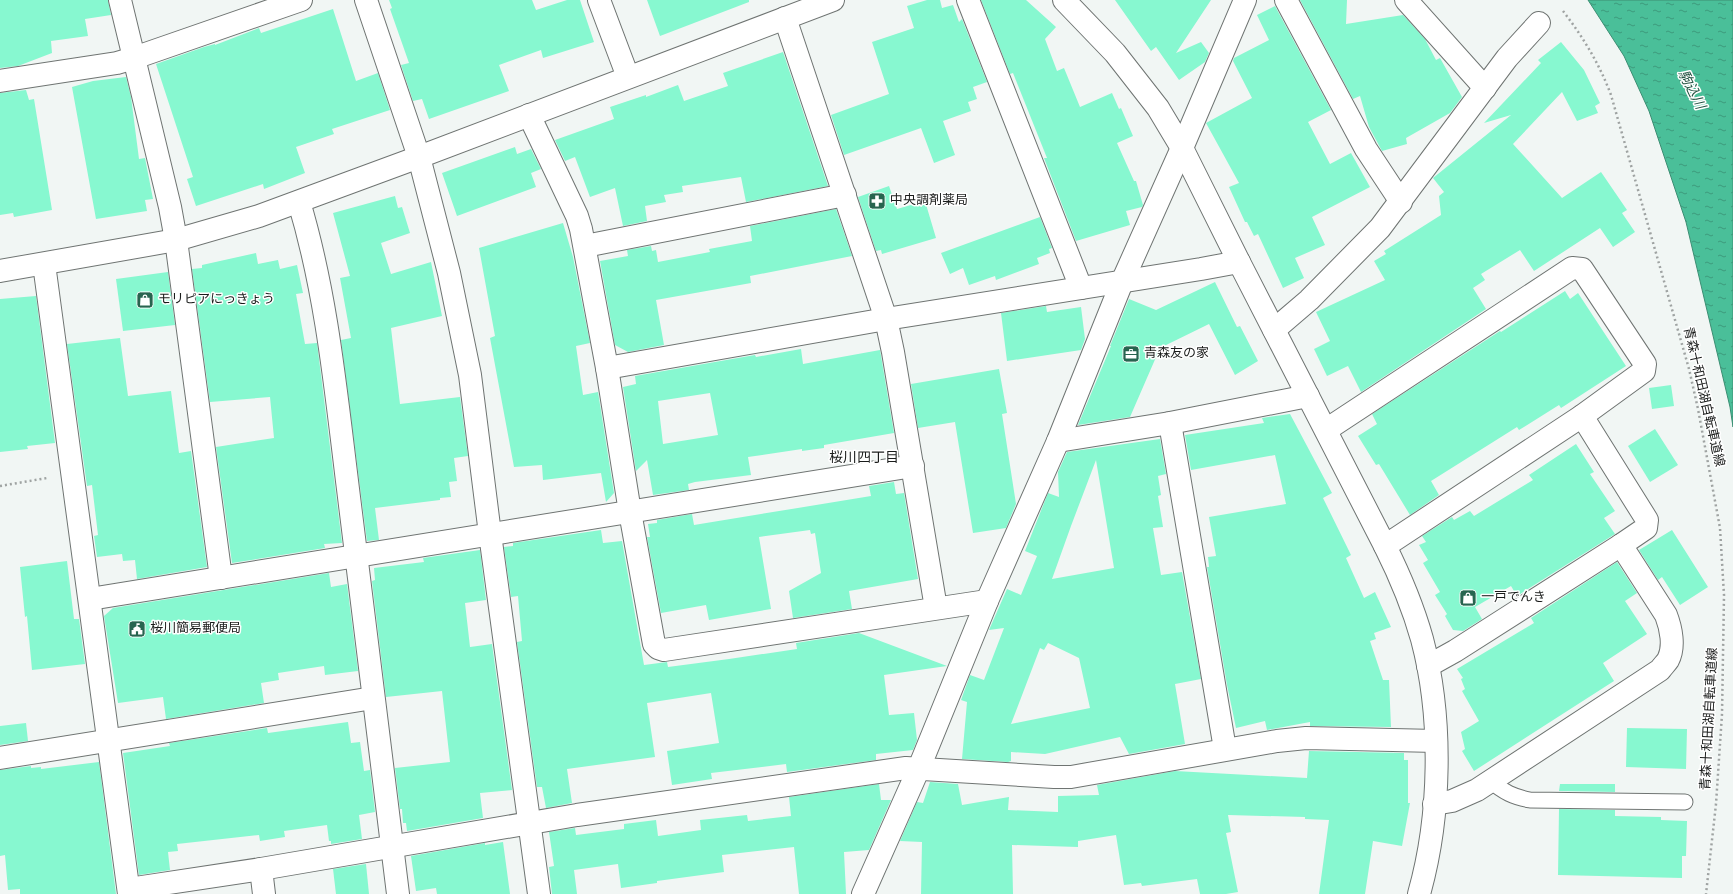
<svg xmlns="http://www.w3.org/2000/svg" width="1733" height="894" font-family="Overpass,'Noto Sans JP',sans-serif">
  <defs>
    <pattern id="water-ripples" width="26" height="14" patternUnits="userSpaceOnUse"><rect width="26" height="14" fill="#4abf99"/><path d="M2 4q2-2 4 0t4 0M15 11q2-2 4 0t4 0" fill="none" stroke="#3d9a7c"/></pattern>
  </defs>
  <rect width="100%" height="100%" fill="#f1f6f4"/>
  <path fill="url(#water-ripples)" stroke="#3c8e73" d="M1588,0h145v427l-3,-20 -44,-185 -37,-111 -25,-55z"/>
  <g fill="#87f8d0" fill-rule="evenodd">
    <path d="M0,0h108l3,15 -26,4 3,17 -37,5 1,12 -34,13 -18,2z"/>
    <path d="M389,0h143l4,10 31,-10h13l14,42 -51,16 -2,-8 -42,15 10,26 -80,28 -7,-20 -9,2 -12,-36 8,-2 -19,-54 2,-1z"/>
    <path d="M647,0h102v2l-89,34z"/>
    <path d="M927,0h13l2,8 11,-3 6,17 3,-3 25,63 -14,5 4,12 -9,3 3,9 -28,10 12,34 -21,8 -13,-35 -77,27 -13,-40 58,-21 -17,-52 42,-14 -7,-22z"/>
    <path d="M981,0h45l30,27 -11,12 12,32 7,-3 16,39 32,-14 7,16 2,-1 12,28 -16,7 17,38h2l7,24 -1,2 -16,4 4,14 -54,16 -32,-83h3l-34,-85 -3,1z"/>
    <path d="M1115,0h96l-35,53 25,-11 8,11 -4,9 -26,18 -23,-33 -5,4z"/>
    <path d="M1300,0h47l-1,24 57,-9 22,24 11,21 4,-2 22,39 -12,16 -44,25 1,6 -25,7 -13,-24 -9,-31 -7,3z"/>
    <path d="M1275,6l56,104 -23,12 22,42 21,-11 19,34 -58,30 13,28 -30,13 9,20 -21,10 -25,-54 -4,2 -7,-14h-2l-16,-35 10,-4 -33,-60 46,-25 -19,-37 1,-3 35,-18 -12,-25z"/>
    <path d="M333,9l23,72 22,-8 12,37 -58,19 2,5 -38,13 9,26 -41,16 -1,-5 -67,22 -9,-27 6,-2 -37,-113 48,-17 11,-3v1l44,-17 2,5z"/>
    <path d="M1561,42l23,28 16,33 -5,3 3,7 -21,8 -15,-29 -49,52 49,54 39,-26 26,38 -5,3 13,19 -22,15 -13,-19 -66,43 -14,-21 -39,24 4,6 -12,8 13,21 -125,83 -13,-26 -21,10 -13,-27 16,-8 -14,-29 69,-32 -11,-19 12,-7 -2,-3 57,-36 -2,-19 5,-4 -11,-14 78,-63 -27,8 57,-60 -3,-3z"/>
    <path d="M783,52l45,134 -82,16 -5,-25 -59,9 1,6 -19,3 2,7 -21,4 2,15 -24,5 -8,-38 -25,9 -15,-40 -10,4 -10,-21 59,-21 -4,-12 36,-12v2l32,-12 6,16 44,-15 -5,-13z"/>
    <path d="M126,77l5,20 8,62 6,-1 8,41 -8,1 2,11 -51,8 -24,-132 21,-6z"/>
    <path d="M26,90l3,10 5,-1 18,111 -38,7 -1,-4 -13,2v-122z"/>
    <path d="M515,147l2,7 14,-5 10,20 -10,4 5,14 -79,29 -15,-43z"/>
    <path d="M889,186l8,23 28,-8 11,37 -54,16 -1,-4 -5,1 -18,-54z"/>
    <path d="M395,196l3,12 4,-1 8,26 -29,10 10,31 40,-12 11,54 -51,12 9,76 60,-7 8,59 -14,2 3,23 -8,1 2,15 -11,1v2l-65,8 4,32 -12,1 -26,-201 10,-2 -11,-60 10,-2 -17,-63z"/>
    <path d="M836,209l16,47 -102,20 1,7 -95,17 8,45 -36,7 -13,-7 -15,-84 28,-5 -1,-6 24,-4 1,5 4,-1 2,12 52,-10 -1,-3 43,-8 -2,-15z"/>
    <path d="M1040,217l12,31 -3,1 1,4 -13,5 2,6 -43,16 -1,-4 -26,9 -6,-17 -13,6 -9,-21z"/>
    <path d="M563,223l10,34 17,86 -14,3 7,49 15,-3 16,101 -8,9 -5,-29 -58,7 -1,-15 -28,2 -24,-129 5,-2 -16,-88z"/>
    <path d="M256,253l2,11 20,-4 2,9 17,-4 6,28 -7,1 9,50 12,-1 25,200 -18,1 1,4 -93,15 -16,-116 58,-9 -4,-41 -60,5 -18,-133 10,-1v-3z"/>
    <path d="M168,272l7,53 -52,6 -7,-52z"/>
    <path d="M1215,282l22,45 3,-1 18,35 -23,14 -26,-51 -49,24 -30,69 -52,8 33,-79h-1l19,-47 27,11z"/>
    <path d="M1565,291l5,8 8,-6 48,73 -65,42 -2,-3 -40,25 -2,-3 -86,54 8,14 -29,20 -31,-51 -3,1 -18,-29 19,-12 -5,-10 128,-83 1,1z"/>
    <path d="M36,296l19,147 -28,3 1,3 -28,3v-153z"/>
    <path d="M1046,306l1,6 34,-5 4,32 -4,11 -74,11 -6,-48z"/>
    <path d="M120,338l8,58 43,-5 8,62 12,-2 16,116 -70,12 -2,-19 -12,1 -1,-7 -25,3 -3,-21 4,-1 -6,-50 -5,1 -20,-142z"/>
    <path d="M801,349l2,15 77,-14 14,83 -70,12v3l-22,3v-2l-54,8 3,18 -56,7 -7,2 1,6 -36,5 -6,-35 -11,11 -13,-84 13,-3 -1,-8 120,-21 1,2zM710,393l8,42 -55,9 -5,-43z"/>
    <path d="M999,369l8,44 -5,1 14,90 -10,24 -33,5 -18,-111 -37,6 -7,-44z"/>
    <path d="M1671,385l3,21 -22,3 -3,-21z"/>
    <path d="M1290,414l42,79 -9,5 28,57 -5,3 18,40 11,-6 16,35 -17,6 2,6 -6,2 13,39h6l2,47 -81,-1v-4l-43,8 -2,-9 -29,7 -9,-43 -20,-118h2l-1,-10 8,-1 -7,-39 77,-13 -11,-49 -84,15 -6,-35 79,-12 -2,-5z"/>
    <path d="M1655,429l23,36 -28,17 -22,-36z"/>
    <path d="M1160,439l6,35 -8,2 3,19 -3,1 5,31 -10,1 8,47 21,-3 19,107 -26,5 10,60 -56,10 -9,-17 -75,17 -34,-2v9l-3,1 -46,-3 5,-57 -6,-2 9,-25 14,5 20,-52 -15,2 18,-41 14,6 16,-39 -12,-5 23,-58 11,4 -1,-25 9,-20zM1096,460l18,108 -62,11 19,-53zM1048,643l31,15 11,50 -79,16 29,-76 4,2z"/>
    <path d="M1576,444l18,28 -4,2 25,37 -11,7 11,16 -98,62 -6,-10 -36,21 7,12 -19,12 -10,-1 -8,-14 2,-2 -12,-19 5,-3 -17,-29 5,-3 -9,-15 7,-3 -4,-6 30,-19 2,3 16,-9 4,5 59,-36 -4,-5z"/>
    <path d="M894,482l2,12 8,-1 14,86 -69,12 3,18 -59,9 -4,-27 32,-18 -6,-40 -4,1 -1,-4 -51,7 12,72 -62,11 -3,-15 -45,8 -14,-76h3l-2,-13 9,-1v-3l35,-6 2,11 177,-29 -2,-10z"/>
    <path d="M601,530l2,13 19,-2 22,124 23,-3 1,5 61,-8 68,-10 -1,-6 63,-10 88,33 -63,9 5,40 25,-2 3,27 -4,10 -37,4v6l-89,12 -1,-8 -75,9 1,6 -40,6 -5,-34 52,-8 -8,-50 -64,10 8,54 -88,12 5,34 -26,5 -4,-21h-5l-20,-145 5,-1 -4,-45 -7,1 -7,-50 9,-1v-3z"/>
    <path d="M1672,530l36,57 -28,18 -18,-28 -4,3 -19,-30z"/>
    <path d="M480,550l6,50 -21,3 5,44 22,-3 20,146 -32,3 3,25 -76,13 -1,-8h-3l-1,-14h-2l-5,-41 55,-6 -8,-71 -56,6 -14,-116 3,-1 -1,-12 50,-6 -1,-4z"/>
    <path d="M67,561l7,58h5l6,45 -53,6 -5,-54 -2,1 -5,-50z"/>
    <path d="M1617,562l20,31 -12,8 22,33 -44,29 11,18 -140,90 -12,-20 3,-2 -4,-17 18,-11 -17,-30 3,-2 -4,-10 2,-1 -6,-9 77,-46 -3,-5z"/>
    <path d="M329,573l2,14 16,-3 11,87 -33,4 -1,-9 -46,7 1,7 -18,3 3,20 -98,16 -3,-22 -45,6 -14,-87 9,-8z"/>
    <path d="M348,722l3,21 9,-1 4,29 6,-1 5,42 -16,3 3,24 -31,5v-3h-2l-2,-16 -43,6 1,6 -25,4 -1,-6 -82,9 1,7 -10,1 2,18 -31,5 -16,-122 47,-7 -1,-3 98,-15 1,5z"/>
    <path d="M26,723l2,18 -28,4v-19z"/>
    <path d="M1627,728l60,1 -1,40 -60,-2z"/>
    <path d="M1309,751l95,2v7h4v43h2l-8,43 -29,-5 -8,53h-46l10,-74 -24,-1v-2l-77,-2 3,17 -5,1 12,59 -12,2h-26l-3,-15 -55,7 -1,-3 -17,2 -8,-50 -38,6v6l-66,-2 1,49h-92l1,-52 -22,-1 17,-39 6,1 7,-21 28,2 4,21 47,-8 -1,13 50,2v-16l41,-1 -2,-10 78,-14 132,7z"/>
    <path d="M99,762l17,132h-96v-5l-12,1 -3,-35 -5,1v-86l31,-4v2l10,-1v2z"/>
    <path d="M879,784l2,16h10l-22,50 -25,2 2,42h-47l-5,-47 -72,8 2,17 -67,9v2l-36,5 -3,-24 -44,6 3,24h-25l-3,-27 5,-1 -5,-34 26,-4 1,7 48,-6v-5l32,-4 2,16 43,-6 -1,-10 47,-5 1,6 43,-5 -2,-19z"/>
    <path d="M1560,784h55v8l-56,-1z"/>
    <path d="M1559,809l56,1v6l46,1v3l26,1 -1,35h-4v22l-124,-3z"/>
    <path d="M503,842l7,52h-73l-1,-6 -20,3 -5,-35 74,-13v2z"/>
    <path d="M366,864l3,30h-33l-3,-25z"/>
  </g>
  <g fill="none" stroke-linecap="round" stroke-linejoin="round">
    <g stroke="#6f7472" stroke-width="17">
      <path id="service" d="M1491,781c12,11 23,16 39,19l155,2"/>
    </g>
    <g stroke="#6f7472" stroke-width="24">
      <g id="minor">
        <path d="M120,0l50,207 6,33 45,338"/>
        <path d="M366,0l53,157 30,116 21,102 20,159 49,360"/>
        <path d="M599,0l29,77"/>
        <path d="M968,0l113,288"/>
        <path d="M1286,0l80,149 35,53"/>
        <path d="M1406,0l79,88"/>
        <path d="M785,18l101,301 7,33 43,256"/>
        <path d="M0,81l117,-18 17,-5 167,-58"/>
        <path d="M529,115l48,101 4,13 26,139 23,144 24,132 4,4 6,2 323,-49"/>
        <path d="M299,202c28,93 37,191 49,287 17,135 33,270 50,405"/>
        <path d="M585,246l260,-51"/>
        <path d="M44,264l85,630"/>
        <path d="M1274,330l35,-30 71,-72 127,-170 32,-35"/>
        <path d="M607,368l279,-49 315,-50 38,-7"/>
        <path d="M1170,423l55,326"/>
        <path d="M1326,430l246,-162 10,1 63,95 -1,7 -62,45 -197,130"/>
        <path d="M1058,441l112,-18 138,-27"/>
        <path d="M90,599l823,-133"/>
        <path d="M1428,666l27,-15 166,-106 25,-17 1,-8 -65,-104"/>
        <path d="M0,758l373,-60"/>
        <path d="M1434,804l18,-3 25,-11 183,-120c2,-3 6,-7 8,-10 7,-13 3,-32 -2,-45l-45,-70"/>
        <path d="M261,869l3,25"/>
        <path d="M129,889l132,-20 316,-54 329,-47 148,9h17l206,-36 29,-3 130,3"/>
        <path d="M863,894l56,-126 68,-167 71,-160 64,-159 60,-134 63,-148"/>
      </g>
    </g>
    <g stroke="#6f7472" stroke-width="24">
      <g id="tertiary">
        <path d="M1064,0l51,53 43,55 24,40 57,114 146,284c15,30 28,61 37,93 21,79 19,177 -3,255"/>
        <path d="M0,271l176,-31 83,-24 160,-59 414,-157"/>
      </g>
    </g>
    <g stroke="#9fa3a2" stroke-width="2.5" stroke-dasharray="2 3" stroke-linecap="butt">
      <path d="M1563,11c20,26 36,52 48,84l78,274 9,40 22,119 4,67 -2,119 -6,90 -10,90"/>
      <path d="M0,486l47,-8"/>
    </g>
    <use href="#service" stroke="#fff" stroke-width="15"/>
    <use href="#minor" stroke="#fff" stroke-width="22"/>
    <use href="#tertiary" stroke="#fff" stroke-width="22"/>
  </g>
  <defs>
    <g id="pharmacy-square" transform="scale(0.9)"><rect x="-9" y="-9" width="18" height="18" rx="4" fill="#27644f" stroke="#fff"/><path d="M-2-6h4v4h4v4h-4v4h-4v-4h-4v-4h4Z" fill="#fff"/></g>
    <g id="shop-square" transform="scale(0.9)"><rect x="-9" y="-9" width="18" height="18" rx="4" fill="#27644f" stroke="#fff"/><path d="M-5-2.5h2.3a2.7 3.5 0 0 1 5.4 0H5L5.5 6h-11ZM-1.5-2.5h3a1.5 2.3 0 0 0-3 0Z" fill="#fff"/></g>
    <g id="office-square" transform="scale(0.9)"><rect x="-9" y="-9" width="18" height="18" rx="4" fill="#27644f" stroke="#fff"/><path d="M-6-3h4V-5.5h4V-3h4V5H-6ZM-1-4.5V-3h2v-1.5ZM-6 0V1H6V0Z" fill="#fff"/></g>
    <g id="civic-square" transform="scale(0.9)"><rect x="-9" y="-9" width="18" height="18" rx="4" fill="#27644f" stroke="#fff"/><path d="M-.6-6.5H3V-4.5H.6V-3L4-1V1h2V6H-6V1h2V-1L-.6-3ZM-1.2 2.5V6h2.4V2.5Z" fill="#fff"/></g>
  </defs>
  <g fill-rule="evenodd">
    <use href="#pharmacy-square" x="877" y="201"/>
    <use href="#shop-square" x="145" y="300"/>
    <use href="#office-square" x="1131" y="354"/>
    <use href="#shop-square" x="1468" y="598"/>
    <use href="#civic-square" x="137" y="629"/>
  </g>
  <g text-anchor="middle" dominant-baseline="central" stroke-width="3" stroke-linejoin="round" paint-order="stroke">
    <g font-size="13" fill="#1a1c1b" stroke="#fff" text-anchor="start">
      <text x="890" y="201">中央調剤薬局</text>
      <text x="158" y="300">モリピアにっきょう</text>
      <text x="1144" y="354">青森友の家</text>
      <text x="1481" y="598">一戸でんき</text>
      <text x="150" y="629">桜川簡易郵便局</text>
    </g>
    <g font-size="13" fill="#1a1c1b" stroke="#fff">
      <text transform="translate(1703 397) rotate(77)">青森十和田湖自転車道線</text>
      <text transform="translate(1710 719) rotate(-87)">青森十和田湖自転車道線</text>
    </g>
    <g font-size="14" font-style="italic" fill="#235342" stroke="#fff">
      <text transform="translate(1691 90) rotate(63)">駒込川</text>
    </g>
    <g font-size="14" fill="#1a1c1b" stroke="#fff">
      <text x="864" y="458">桜川四丁目</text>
    </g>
  </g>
</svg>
